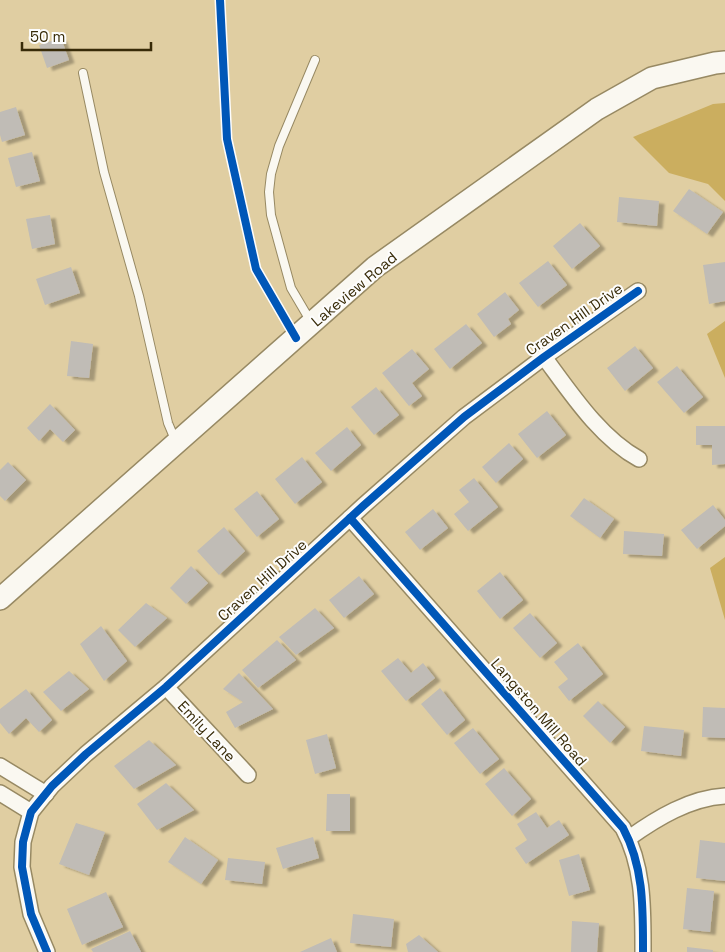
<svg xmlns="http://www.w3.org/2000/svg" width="725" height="952" font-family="'Space Grotesk',sans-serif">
  <defs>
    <filter id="shadow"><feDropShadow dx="5.5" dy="3" stdDeviation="1" flood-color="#0004"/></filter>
  </defs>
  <rect width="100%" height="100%" fill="#e0cea2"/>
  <g fill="#cbae5f">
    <path d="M725,103v98l-17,-17 -39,-11 -36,-36 80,-33z"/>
    <path d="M725,321v57l-18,-44z"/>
    <path d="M725,557v63l-15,-52z"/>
  </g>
  <g fill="#c0bcb6" filter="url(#shadow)">
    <path d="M61,38l8,22 -22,8 -8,-23z"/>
    <path d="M16,107l9,28 -23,7 -2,-7v-23z"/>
    <path d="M32,152l8,29 -24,6 -8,-29z"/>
    <path d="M689,189l34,23 -16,22 -34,-23z"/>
    <path d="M619,197l40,4 -2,25 -40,-4z"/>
    <path d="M50,215l5,29 -23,5 -6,-30z"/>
    <path d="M580,223l20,23 -28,23 -19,-23z"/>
    <path d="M548,261l19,24 -29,22 -19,-24z"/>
    <path d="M725,262v39l-16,3 -6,-39z"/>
    <path d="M71,267l9,26 -35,12 -9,-26z"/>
    <path d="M505,292l14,18 -11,9 3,5 -17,13 -17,-23z"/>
    <path d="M466,324l16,19 -32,26 -16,-20z"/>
    <path d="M71,341l22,3 -4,34 -22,-2z"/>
    <path d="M635,346l18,22 -28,23 -18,-23z"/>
    <path d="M412,349l17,20 -17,14 10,13 -13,10 -27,-33z"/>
    <path d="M677,366l26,31 -19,16 -27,-31z"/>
    <path d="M376,387l23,28 -25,20 -23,-28z"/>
    <path d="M50,404l25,26 -12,12 -13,-13 -11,12 -12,-13z"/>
    <path d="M547,411l19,24 -29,23 -19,-24z"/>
    <path d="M696,426h29v38l-13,1v-20h-16z"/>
    <path d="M347,427l14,18 -30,26 -16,-18z"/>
    <path d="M509,443l14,16 -27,24 -14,-16z"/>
    <path d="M302,457l20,25 -27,22 -20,-25z"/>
    <path d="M8,462l18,18 -21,21 -5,-5v-26z"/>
    <path d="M474,478l24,29 -30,24 -14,-17 15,-12 -10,-12z"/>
    <path d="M257,491l22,28 -22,18 -23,-28z"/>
    <path d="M584,498l30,21 -14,19 -30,-22z"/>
    <path d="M713,505l12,15v6l-28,23 -16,-19z"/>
    <path d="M433,509l15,19 -28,22 -15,-18z"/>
    <path d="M224,527l21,24 -26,24 -22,-24z"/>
    <path d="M624,531l40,3 -2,22 -39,-2z"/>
    <path d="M191,566l17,17 -22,21 -16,-16z"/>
    <path d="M500,572l23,28 -23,19 -23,-28z"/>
    <path d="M359,576l15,18 -30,24 -15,-18z"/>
    <path d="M146,603l21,15 -32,29 -17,-17z"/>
    <path d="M315,608l19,20 -38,27 -17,-18z"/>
    <path d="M530,613l27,30 -17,15 -27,-30z"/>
    <path d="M101,626l26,35 -23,20 -24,-37z"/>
    <path d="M277,640l19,20 -38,28 -16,-18z"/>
    <path d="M578,643l25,31 -34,27 -11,-14 10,-8 -14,-17z"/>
    <path d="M398,658l13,15 12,-10 12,15 -29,23 -25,-30z"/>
    <path d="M69,671l20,18 -28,22 -18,-19z"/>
    <path d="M239,673l34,36 -38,19 -9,-16 17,-10 -20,-13z"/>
    <path d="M440,688l25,32 -18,15 -26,-31z"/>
    <path d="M26,689l26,31 -13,12 -13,-14 -17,16 -9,-11v-14z"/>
    <path d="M598,701l27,26 -15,16 -27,-27z"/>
    <path d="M703,707l22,1v30l-23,-1z"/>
    <path d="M644,726l40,4 -3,26 -40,-5z"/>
    <path d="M473,728l26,31 -19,15 -26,-31z"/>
    <path d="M327,734l9,34 -21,6 -9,-34z"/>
    <path d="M149,740l27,25 -42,24 -20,-23z"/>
    <path d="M504,768l27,31 -19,17 -27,-32z"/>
    <path d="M166,783l28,27 -37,20 -20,-26z"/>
    <path d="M327,794h23v37h-24z"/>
    <path d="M536,812l11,16 12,-8 10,15 -43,29 -11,-16 12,-8 -10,-16z"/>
    <path d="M76,823l29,9 -16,43 -30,-11z"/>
    <path d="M185,837l33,23 -17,24 -33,-22z"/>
    <path d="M313,837l6,21 -36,11 -7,-21z"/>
    <path d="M700,840l25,3v38l-29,-3z"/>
    <path d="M579,854l11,36 -21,6 -10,-36z"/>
    <path d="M228,858l37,4 -3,22 -37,-4z"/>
    <path d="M687,888l27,3 -4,41 -27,-3z"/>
    <path d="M106,892l17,35 -41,18 -15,-36z"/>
    <path d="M353,914l41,5 -3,28 -41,-4z"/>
    <path d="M572,921l27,2 -2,29h-26z"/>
    <path d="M130,931l11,21h-48l-2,-3z"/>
    <path d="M419,935l19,17h-30l-2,-8z"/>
    <path d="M331,938l6,14h-37z"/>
    <path d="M687,947l26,3v2h-26z"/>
  </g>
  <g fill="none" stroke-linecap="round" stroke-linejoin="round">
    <g stroke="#978963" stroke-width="10">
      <g id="lane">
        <path d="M83,73l21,99 35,124 29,127 8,19"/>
        <path d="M311,322l-20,-34 -20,-73 -2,-23 2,-18 8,-28 36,-86"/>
      </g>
    </g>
    <g stroke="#978963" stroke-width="18">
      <g id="street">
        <path d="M544,357c26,35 56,81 95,102"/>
        <path d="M350,518l273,310c21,39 20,81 20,124"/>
        <path d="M166,687l82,88"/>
        <path d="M0,766l46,28"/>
        <path d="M0,793l31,19"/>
        <path d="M629,838c28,-20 61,-40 96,-42"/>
        <path d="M47,952l-16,-38 -9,-47 1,-25 8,-30 21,-26 34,-32 80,-67 197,-181 101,-89 80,-60 94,-66"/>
      </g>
    </g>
    <g stroke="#978963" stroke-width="24">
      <path id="secondary" d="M0,599l375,-332 222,-158 55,-31 63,-15 10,-1"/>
    </g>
    <use href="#lane" stroke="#faf8f1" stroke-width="8"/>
    <use href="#street" stroke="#faf8f1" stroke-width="15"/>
    <use href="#secondary" stroke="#faf8f1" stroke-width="21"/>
    <g stroke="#fdfdfd" stroke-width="11">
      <g id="cycleway">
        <path d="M220,0l7,139 29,130 40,69"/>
        <path d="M350,518l273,310c21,39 20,81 20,124"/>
        <path d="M47,952l-16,-38 -9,-47 1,-25 8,-30 21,-26 34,-32 80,-67 197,-181 101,-89 80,-60 94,-66"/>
      </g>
    </g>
    <use href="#cycleway" stroke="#0057b8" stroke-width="8"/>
  </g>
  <g text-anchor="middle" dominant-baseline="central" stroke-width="4" stroke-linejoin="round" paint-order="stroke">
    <g font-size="15" fill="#382b08" stroke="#fdfdfd">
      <text transform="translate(354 289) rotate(-40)">Lakeview Road</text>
      <text transform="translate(574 319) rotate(-35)">Craven Hill Drive</text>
      <text transform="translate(262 580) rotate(-42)">Craven Hill Drive</text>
      <text transform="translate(539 712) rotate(49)">Langston Mill Road</text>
      <text transform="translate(207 731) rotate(47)">Emily Lane</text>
    </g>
  </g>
  <path d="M22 42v8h129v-8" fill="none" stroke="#382b08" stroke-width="2.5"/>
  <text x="30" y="42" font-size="15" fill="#382b08" stroke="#fdfdfd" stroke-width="4" paint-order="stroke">50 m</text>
</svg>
